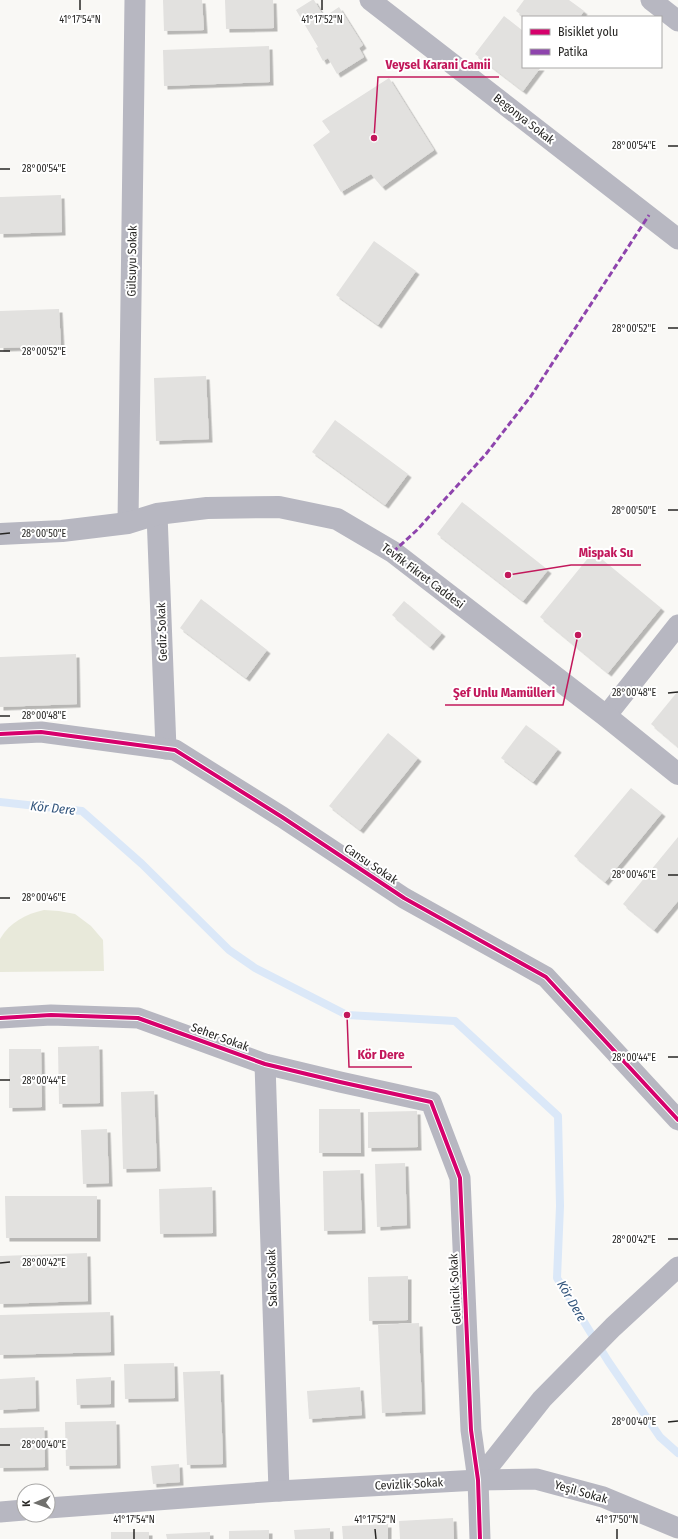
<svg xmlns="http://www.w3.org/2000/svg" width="678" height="1539" font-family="'Fira Sans Condensed',sans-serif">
  <defs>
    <filter id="shadow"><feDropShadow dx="3.5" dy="3.5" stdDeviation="0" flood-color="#0004"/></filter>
  </defs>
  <rect width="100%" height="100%" fill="#f9f8f5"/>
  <path fill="#e8e9da" d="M44,910l15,1 16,3 16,12 12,14 1,31 -104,1v-33c10,-17 26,-25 44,-29z"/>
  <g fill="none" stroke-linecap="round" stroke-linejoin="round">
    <path stroke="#dbe8f8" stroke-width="8" d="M0,802l82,9 60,53 87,86 26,18 92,47 108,6 103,95 2,90 -3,72 51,83 52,76 18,16"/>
  </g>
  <g fill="#e2e1df" filter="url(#shadow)">
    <path d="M163,0h39l2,30 -40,1z"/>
    <path d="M225,0h48l1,28 -48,1z"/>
    <path d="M312,0h2l10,17 15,-10 24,38 -4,3 5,9 -27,17 -9,-16 -5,3 -7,-13 2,-1 -22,-37z"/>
    <path d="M524,0h45l15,11 -4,6h-56l-8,-6z"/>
    <path d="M504,16l19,15v36h18l-18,24 -48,-37z"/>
    <path d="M269,46l1,36 -106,4 -1,-36z"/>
    <path d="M389,78l45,72 -52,37 -11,-13 -30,18 -28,-47 17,-13 -8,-11z"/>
    <path d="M61,195l1,37 -62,2v-37z"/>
    <path d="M374,241l42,30 -38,54 -42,-30z"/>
    <path d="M59,309l2,37 -61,2v-37z"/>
    <path d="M206,376l3,63 -53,2 -2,-63z"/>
    <path d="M335,420l73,54 -23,31 -73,-53z"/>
    <path d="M462,502l86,68 -25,31 -86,-67z"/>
    <path d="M593,552l68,56 -53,65 -68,-56z"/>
    <path d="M201,599l66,51 -21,28 -66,-50z"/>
    <path d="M404,601l38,32 -12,14 -38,-32z"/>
    <path d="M76,654l1,50 -77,3v-50z"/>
    <path d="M678,691v56l-27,-23z"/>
    <path d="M526,725l32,24 -25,33 -32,-24z"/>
    <path d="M388,733l30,25 -58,72 -31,-24z"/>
    <path d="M631,788l31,25 -57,69 -31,-26z"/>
    <path d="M678,837v64l-24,29 -31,-26z"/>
    <path d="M99,1046l1,57 -41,1 -1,-57z"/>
    <path d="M9,1049h32l1,58 -33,1z"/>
    <path d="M154,1091l3,77 -34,1 -2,-77z"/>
    <path d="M319,1109h41l1,44h-42z"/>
    <path d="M417,1111l1,36 -50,1v-36z"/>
    <path d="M107,1129l2,54 -26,1 -2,-54z"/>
    <path d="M405,1163l2,62 -30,2 -2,-63z"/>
    <path d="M360,1170l2,60 -38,1 -1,-60z"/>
    <path d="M212,1187l1,46 -53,1 -1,-45z"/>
    <path d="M5,1196h92v42h-91z"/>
    <path d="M87,1253l1,48 -88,3v-48z"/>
    <path d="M408,1276v44l-39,1 -1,-44z"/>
    <path d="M110,1312l1,40 -111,3v-40z"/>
    <path d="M419,1323l3,88 -40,2 -4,-88z"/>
    <path d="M174,1363l1,35 -50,1 -1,-35z"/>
    <path d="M220,1371l3,93 -36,1 -4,-93z"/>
    <path d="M35,1377l1,31 -36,2v-31z"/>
    <path d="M111,1377v27l-34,1 -1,-26z"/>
    <path d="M360,1387l2,28 -53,4 -2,-28z"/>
    <path d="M116,1421l1,44 -51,1 -1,-44z"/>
    <path d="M44,1427l1,40 -45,1v-40z"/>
    <path d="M179,1464l1,18 -27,2 -2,-18z"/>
    <path d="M453,1518l1,21h-54l-1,-18z"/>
    <path d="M388,1524v15h-45l-1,-13z"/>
    <path d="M330,1528v11h-35l-1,-9z"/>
    <path d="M269,1530v9h-40v-8z"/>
    <rect x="111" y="1532" width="38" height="7"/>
    <path d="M210,1532v7h-43l-1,-5z"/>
  </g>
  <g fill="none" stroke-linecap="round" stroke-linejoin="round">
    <g stroke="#b7b7c1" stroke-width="21">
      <path d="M370,0l308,239"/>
      <path d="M651,0l27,21"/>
      <path d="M157,514l9,235"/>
      <path d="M128,523l7,-523"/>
      <path d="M606,716l72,-91"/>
      <path d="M0,734l41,-2 134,18 107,67 122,81 142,79 132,143"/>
      <path d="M0,1018l51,-3 87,3 127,46 75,18 91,20 29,76 11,252 7,50 2,59"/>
      <path d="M265,1064l14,427"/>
      <path d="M478,1480l64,-81 71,-72 65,-60"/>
      <path d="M48,1508l231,-17 199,-11 58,-1 67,18 75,31"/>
      <path d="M0,1512l24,-2"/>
    </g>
    <path stroke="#b7b7c1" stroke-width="22" d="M0,534l62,-3 66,-8 29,-9 50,-6 72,-1 58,12 56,33 213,164 72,58"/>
    <path stroke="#8e44ad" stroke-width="3" stroke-dasharray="6 3" stroke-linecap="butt" d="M393,552l24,-22 69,-76 45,-58 118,-181"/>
    <g stroke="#fff" stroke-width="6">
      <g id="cycleway">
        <path d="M0,734l41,-2 134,18 107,67 122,81 142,79 132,143"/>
        <path d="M0,1018l51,-3 87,3 127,46 75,18 91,20 29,76 11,252 7,50 2,59"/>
      </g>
    </g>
    <use href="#cycleway" stroke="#d6006c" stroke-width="4"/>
  </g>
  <path fill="none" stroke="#272624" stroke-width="1.5" d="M80,0v10M322,0v10M668,146h10M0,169h10M668,328h10M0,351h10M668,510h10M0,534l10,-1M668,693l10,-1M0,716h10M668,875h10M0,898h10M668,1057h10M0,1080h10M668,1239h10M0,1263l10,-1M668,1422l10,-1M0,1445h10M134,1529v10M375,1529l1,10M617,1529v10"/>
  <g text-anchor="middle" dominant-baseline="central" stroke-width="4" stroke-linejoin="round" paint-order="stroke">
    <g font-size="12" fill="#272624" stroke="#fff">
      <text transform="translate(524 119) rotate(38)">Begonya Sokak</text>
      <text transform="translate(132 261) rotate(-89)">Gülsuyu Sokak</text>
      <text transform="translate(423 576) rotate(37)">Tevfik Fikret Caddesi</text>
      <text transform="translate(162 632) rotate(-92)">Gediz Sokak</text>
      <text transform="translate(371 864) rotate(34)">Cansu Sokak</text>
      <text transform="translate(220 1037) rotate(20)">Seher Sokak</text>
      <text transform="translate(272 1278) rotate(-92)">Saksı Sokak</text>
      <text transform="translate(455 1289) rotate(-93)">Gelincik Sokak</text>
      <text transform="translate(409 1484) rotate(-3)">Cevizlik Sokak</text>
      <text transform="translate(581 1492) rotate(16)">Yeşil Sokak</text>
    </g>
    <g font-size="13" font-style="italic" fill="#30537b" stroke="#fff">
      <text transform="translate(53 808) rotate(6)">Kör Dere</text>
      <text transform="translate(572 1301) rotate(60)">Kör Dere</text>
    </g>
  </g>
  <g font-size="10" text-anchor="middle" fill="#272624" stroke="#fff" stroke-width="4" stroke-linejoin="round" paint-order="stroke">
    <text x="80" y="23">41°17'54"N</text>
    <text x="322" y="23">41°17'52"N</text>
    <text x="634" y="149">28°00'54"E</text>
    <text x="44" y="172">28°00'54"E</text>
    <text x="634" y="332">28°00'52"E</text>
    <text x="44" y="355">28°00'52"E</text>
    <text x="634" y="514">28°00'50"E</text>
    <text x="44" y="537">28°00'50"E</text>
    <text x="634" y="696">28°00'48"E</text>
    <text x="44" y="719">28°00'48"E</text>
    <text x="634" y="878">28°00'46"E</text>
    <text x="44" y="901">28°00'46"E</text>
    <text x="634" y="1061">28°00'44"E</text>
    <text x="44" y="1084">28°00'44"E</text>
    <text x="634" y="1243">28°00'42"E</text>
    <text x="44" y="1266">28°00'42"E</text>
    <text x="634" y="1425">28°00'40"E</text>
    <text x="44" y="1448">28°00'40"E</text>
    <text x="134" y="1523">41°17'54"N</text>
    <text x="375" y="1523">41°17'52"N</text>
    <text x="617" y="1523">41°17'50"N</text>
  </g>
  <path fill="none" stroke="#c2185b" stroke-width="1.5" d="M374 138L378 77H499M508 575L571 565H641M578 635L563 705H445M347 1015L349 1067H412"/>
  <g fill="#c2185b" stroke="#fff" stroke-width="1.5">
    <circle cx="374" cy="138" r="4"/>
    <circle cx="508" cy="575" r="4"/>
    <circle cx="578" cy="635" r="4"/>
    <circle cx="347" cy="1015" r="4"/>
  </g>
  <g font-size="13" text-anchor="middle" font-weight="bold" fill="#c2185b" stroke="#fff" stroke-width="4" stroke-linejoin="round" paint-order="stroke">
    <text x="438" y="69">Veysel Karani Camii</text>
    <text x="606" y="557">Mispak Su</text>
    <text x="504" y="697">Şef Unlu Mamülleri</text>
    <text x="381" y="1059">Kör Dere</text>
  </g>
  <rect x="522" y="16" width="140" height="52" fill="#ffffff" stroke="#a9a8a7"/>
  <rect x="530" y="29" width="20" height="6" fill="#d6006c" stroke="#a9a8a7"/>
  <text x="558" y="36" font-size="12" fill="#272624">Bisiklet yolu</text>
  <rect x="530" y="49" width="20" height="6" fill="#8e44ad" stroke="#a9a8a7"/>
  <text x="558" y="56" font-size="12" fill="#272624">Patika</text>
  <g transform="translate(36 1503) rotate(268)"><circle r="19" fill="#ffffff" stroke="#a9a8a7"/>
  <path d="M0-3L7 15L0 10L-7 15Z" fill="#70706d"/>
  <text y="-6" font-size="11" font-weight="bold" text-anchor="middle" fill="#272624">K</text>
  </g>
</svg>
